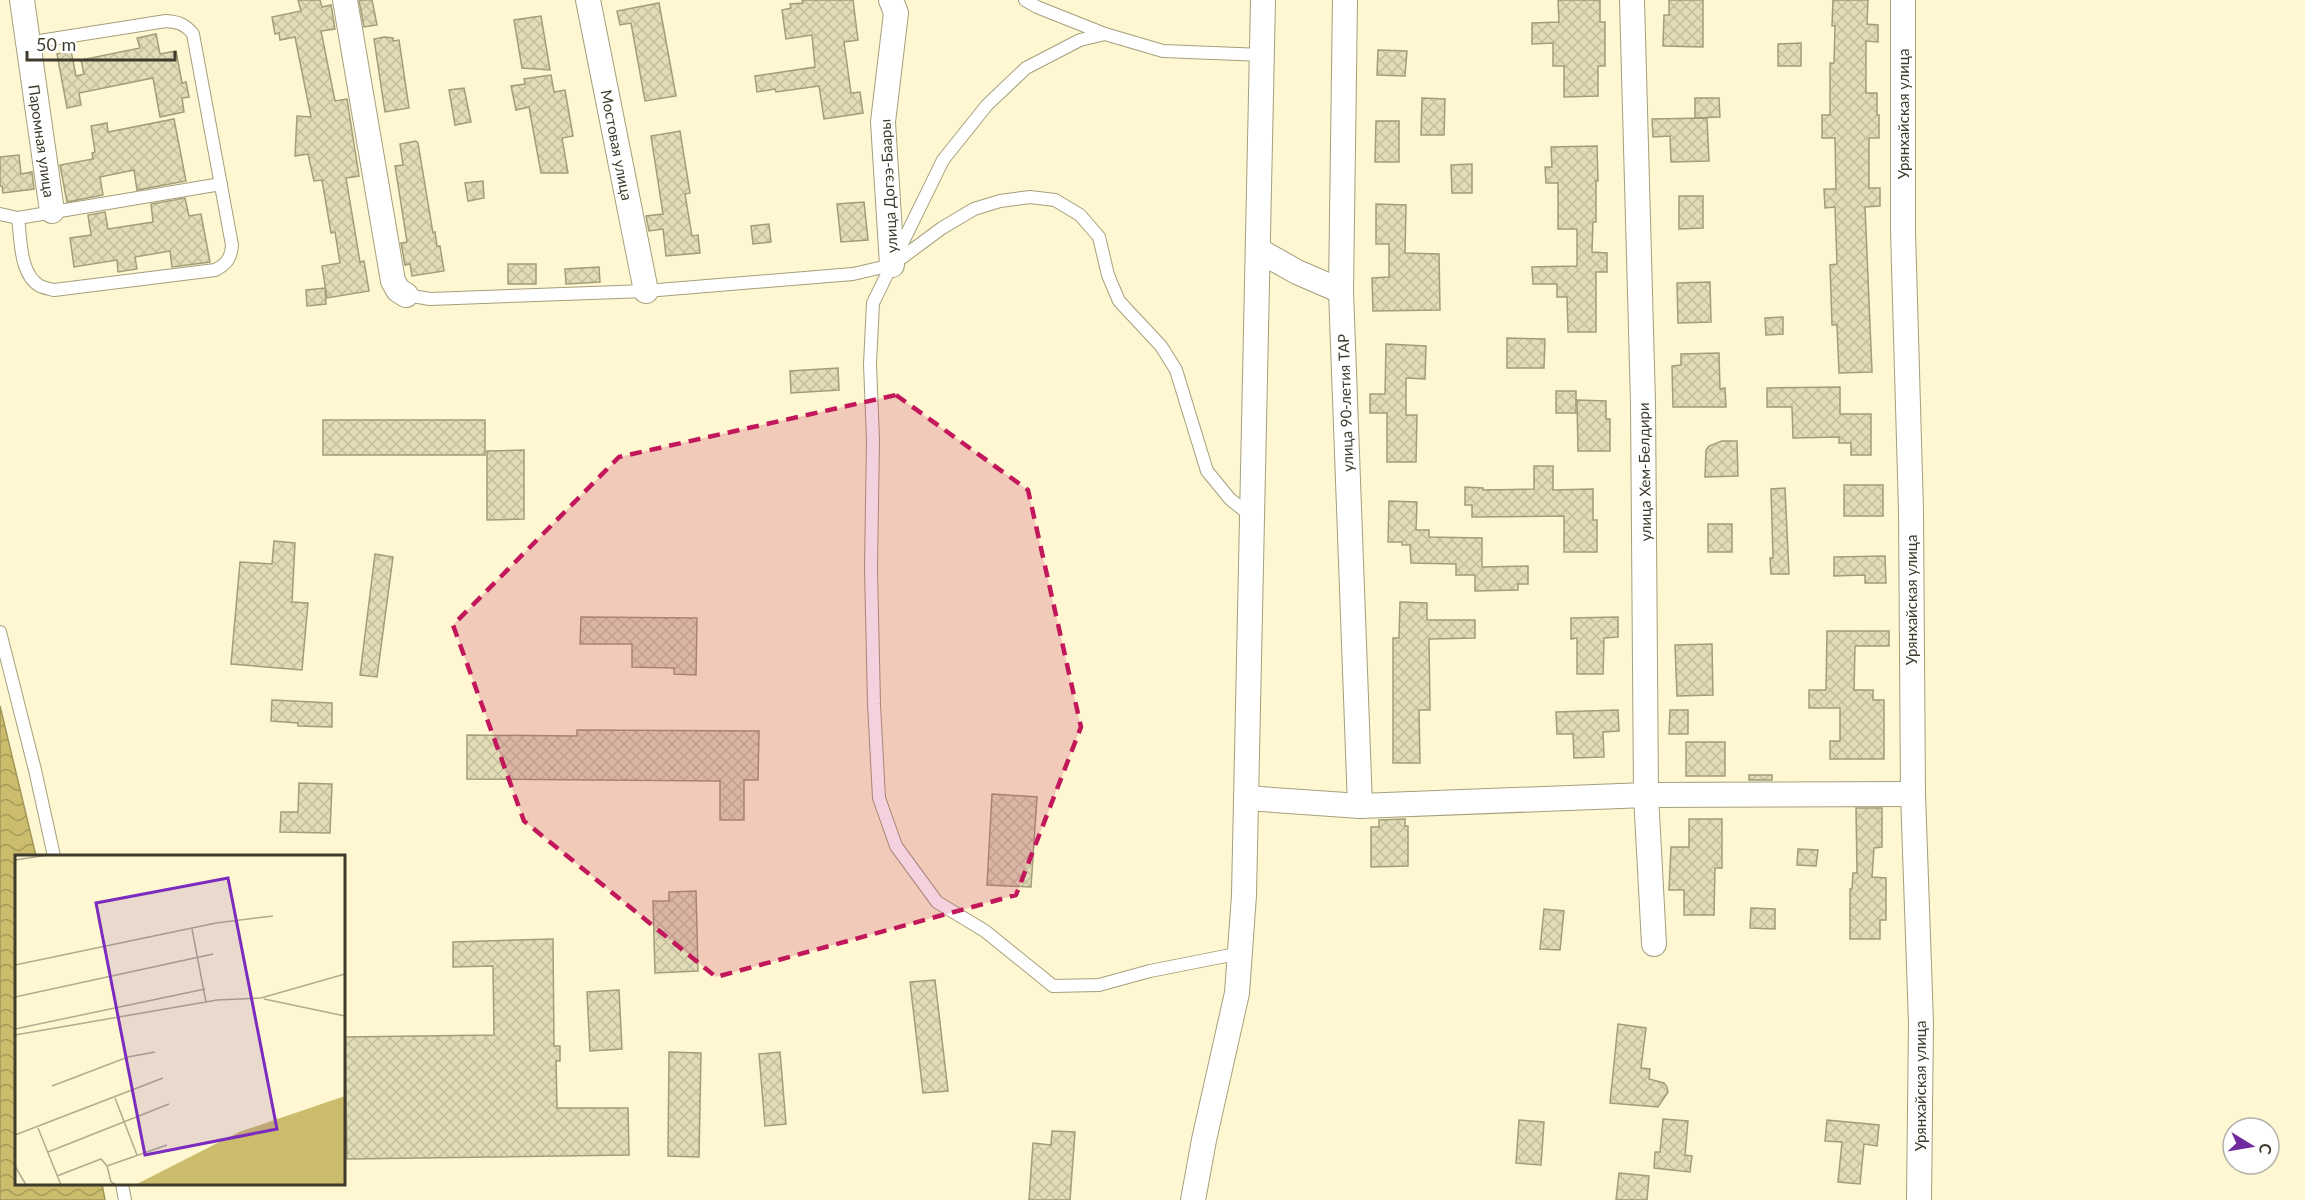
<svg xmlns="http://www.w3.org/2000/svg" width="2305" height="1200" font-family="Lato,sans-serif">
  <defs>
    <pattern id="water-waves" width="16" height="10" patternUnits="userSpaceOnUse" patternTransform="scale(1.5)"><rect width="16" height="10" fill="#ccbd6c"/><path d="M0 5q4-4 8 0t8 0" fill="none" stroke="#a79b59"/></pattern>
    <pattern id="building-cross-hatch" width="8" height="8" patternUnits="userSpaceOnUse" patternTransform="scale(1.5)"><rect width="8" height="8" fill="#e2dcb7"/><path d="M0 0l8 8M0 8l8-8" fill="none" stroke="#c3be9e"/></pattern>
  </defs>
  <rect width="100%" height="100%" fill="#fef7d1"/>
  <path fill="url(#water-waves)" stroke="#a19659" stroke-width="1.5" d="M0,706l36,150h-20v328h86l3,16h-105z"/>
  <g fill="url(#building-cross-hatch)" stroke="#a39d79" stroke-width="1.5">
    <path d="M298,0h22l2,7 9,-2 4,24 -14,2 14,70 12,-2 12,77 -13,2 14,84 4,-1 5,30 -42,7 -5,-32 18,-3 -5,-31 -4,1 -9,-53 -8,1 -6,-27 -13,2 2,-40 14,1 -16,-80 -15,3 -1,-7 -4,1 -3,-17 29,-6z"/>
    <path d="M359,0h13l5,25 -13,2z"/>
    <path d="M802,0h51l5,40 -14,2 7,51 9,-1 3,21 -39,6 -5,-33 -43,6 -1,-3 -18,3 -2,-16 60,-9 -3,-32 -26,4 -4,-29 9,-2 -1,-4 13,-1z"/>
    <path d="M1558,0h42v22h5v44h-7v30l-34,1v-31h-11v-23l-21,1v-21l27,-1z"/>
    <path d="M1669,0h34v47l-40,-1 1,-31h5z"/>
    <path d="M1833,0h35l-1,24 11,1v17l-12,-1v52h11v22h2v23h-10v50h11v18l-15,1 7,165 -33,1 -2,-48h-5l-2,-60 7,-1 -2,-57 -10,1 -1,-19h12l-1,-51h-13v-23h8v-52h4l1,-37h-3z"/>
    <path d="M659,3l17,93 -31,5 -14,-78 -11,2 -3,-14z"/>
    <path d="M541,16l9,54 -28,-2 -8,-48z"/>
    <path d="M156,34l4,20 16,-3 6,32 4,-1 3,15 -7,1 2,14 -24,5 -7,-39 -74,15 2,12 -14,3 -10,-54 14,-3 5,25 8,-2 -3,-14 59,-12 -3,-10z"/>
    <path d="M384,37l9,1v3l6,-1 10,68 -24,4 -11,-73z"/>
    <path d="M1801,43v23h-23v-22z"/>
    <path d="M1378,50l29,1 -2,25 -28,-1z"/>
    <path d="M551,75l3,17 11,-2 8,46 -11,2 6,35h-27l-12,-66 -13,3 -5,-24 14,-2 -1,-5z"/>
    <path d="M464,88l7,34 -16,3 -6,-35z"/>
    <path d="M1422,98l23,1 -1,36h-23z"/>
    <path d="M1695,98h24l1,19 -25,1z"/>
    <path d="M1707,118l2,43 -38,1 -1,-26 -17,1 -1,-18z"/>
    <path d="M174,119l12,62 -49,9 -3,-20 -34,7 3,18 -36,7 -7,-37 33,-6 -1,-6 3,-1 -4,-26 16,-3 1,9z"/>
    <path d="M1376,121h23v41h-24z"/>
    <path d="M680,131l10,62 -5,1 7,42 6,-1 2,18 -34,3 -3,-27 -14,2 -3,-15 17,-2 -12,-78z"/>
    <path d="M416,141l2,2 15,90 2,-1 2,14h3l4,25 -32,5 -2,-12 -5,1 -4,-22 6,-1 -12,-76 8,-1 -3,-21z"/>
    <path d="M1597,146l1,35h-2v41h-3l-1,30 15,1v19h-11v60h-28l-1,-35h-10v-13h-24l-1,-17 45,-1v-37h-19v-46h-12l-1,-16h7l-1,-20z"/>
    <path d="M19,155l2,19 11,-2 2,17 -31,4 -1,-7h-2v-29z"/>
    <path d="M1472,164v29h-20l-1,-28z"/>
    <path d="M483,181l1,17 -16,3 -3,-18z"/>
    <path d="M1679,196h24v32l-24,1z"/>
    <path d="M185,198l4,18 12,-2 9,48 -38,5 -2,-16 -35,6 2,12 -19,3 -1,-12 -43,7 -4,-29 21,-3 -3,-20 17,-3 3,17 45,-7 -2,-18z"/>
    <path d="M864,202l4,38 -27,2 -4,-38z"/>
    <path d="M1376,204l30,1 -1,48 34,1 1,56 -67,1 -1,-33 17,-1v-33h-13z"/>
    <path d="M769,224l2,18 -18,2 -2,-18z"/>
    <rect x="508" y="264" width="28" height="20"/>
    <path d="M599,267l1,15 -34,2 -1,-15z"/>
    <path d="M1710,282l1,40 -33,1 -1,-40z"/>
    <path d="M325,288l1,16 -19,2 -1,-16z"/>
    <path d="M1783,317v17l-17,1 -1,-17z"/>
    <path d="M1507,338l38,1 -1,29h-37z"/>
    <path d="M1386,344l40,2 -1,33 -19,-1v37h11l-1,47h-29v-49h-17v-19h15z"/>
    <path d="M1719,353l1,36 5,-1 1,19h-53l-1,-41 9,-1v-11z"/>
    <path d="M838,368l1,22 -48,3 -1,-22z"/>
    <path d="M1840,387v27h31v41h-20v-12h-12v-6l-46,1 -1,-31h-25v-19z"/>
    <rect x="1556" y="391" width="20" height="22"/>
    <path d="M1577,400l29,1v18h4v32h-32z"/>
    <rect x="323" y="420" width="162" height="35"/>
    <path d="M1722,441h15l1,35 -33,1 1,-27 3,-4z"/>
    <path d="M524,450v69l-37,1v-69z"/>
    <path d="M1534,466h19v24l40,-1v31h4v32h-33v-36l-92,1v-12h-7v-18l18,1v2l51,-1z"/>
    <rect x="1844" y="485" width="39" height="31"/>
    <path d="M1785,488l4,86h-18l-1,-16h3l-2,-69z"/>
    <path d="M1389,501l28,1 -1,28h13v7l53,1v29l46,-1v18h-10v6l-43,1v-16h-19v-11l-45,-1 -1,-18h-8v-3h-14z"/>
    <rect x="1708" y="524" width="24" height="28"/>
    <path d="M274,541l21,2 -3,59 16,1 -6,67 -71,-6 9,-102 32,2z"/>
    <path d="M375,554l18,3 -16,120 -17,-2z"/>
    <path d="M1885,556l1,27h-21v-8l-31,1v-19z"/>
    <path d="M1400,602l27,1v17h48v18l-46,1 1,71h-11l1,53h-27v-125h6z"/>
    <path d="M581,617l116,1 -1,57 -22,-1v-6l-42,-1v-23h-52z"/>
    <path d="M1618,617v20l-14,1 -1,36h-26v-36l-6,1v-21z"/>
    <path d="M1827,631h62v15h-34l-1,44h19v10h11v59h-54v-18h10v-33h-31v-18h17z"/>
    <path d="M1712,644l1,51 -36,1 -2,-51z"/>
    <path d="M272,700l60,3v24l-34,-1v-3l-27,-2z"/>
    <path d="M1618,710l1,21 -16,1 1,25 -30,1 -1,-24h-16l-1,-22z"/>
    <path d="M1670,710h18v24h-19z"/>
    <path d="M577,730l182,1 -1,49h-14v40h-24v-39l-253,-2v-44l110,1z"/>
    <rect x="1686" y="742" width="39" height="34"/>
    <rect x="1749" y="775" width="23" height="5"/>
    <path d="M299,783l33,1 -2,49 -50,-1 1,-20h17z"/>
    <path d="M992,794l45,3 -6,90 -44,-2z"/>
    <path d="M1856,808h26v39l-8,1 -2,29 14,1v42h-6v19h-30v-50h2l1,-16h4z"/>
    <path d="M1405,819v7h3v40l-37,1v-40h8v-7z"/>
    <path d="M1689,819h33v49h-7l-1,47h-30v-25h-15l2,-43h18z"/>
    <path d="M1798,849l20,1 -2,16 -19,-1z"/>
    <path d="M696,891l2,80 -43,2 -2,-72h16v-9z"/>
    <path d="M1751,908l24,1v20l-25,-1z"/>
    <path d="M1544,909l20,2 -4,39 -20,-1z"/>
    <path d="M553,939l1,107h6v15h-4l1,47h71l1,47 -282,4 -2,-122 149,-2 -1,-69 -40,1v-25z"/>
    <path d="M935,980l13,111 -25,2 -13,-111z"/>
    <path d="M619,990l3,59 -32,2 -3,-59z"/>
    <path d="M1618,1024l28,4 -5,40 9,1 -1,10 15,4 3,4 1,5 -10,15 -48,-4z"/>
    <path d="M669,1052l32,1 -2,104 -31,-1z"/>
    <path d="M780,1052l6,72 -21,2 -6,-72z"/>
    <path d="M1663,1119l25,2 -3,34 7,1 -2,16 -36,-4 1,-16h5z"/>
    <path d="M1519,1120l25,2 -3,43 -25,-2z"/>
    <path d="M1827,1120l52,5 -2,21 -13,-2 -4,40 -22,-2 4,-40 -17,-1z"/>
    <path d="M1052,1131l23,1 -5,68h-41l4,-57 18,2z"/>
    <path d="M1619,1173l30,3 -2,24h-31z"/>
  </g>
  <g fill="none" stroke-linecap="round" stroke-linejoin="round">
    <g stroke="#a59f7b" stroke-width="14">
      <g id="lane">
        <path d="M1025,0l12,7 68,27 58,17 100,4"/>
        <path d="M1105,34l-25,6 -54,28 -39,37 -44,55 -70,143 -3,61 3,76 -2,128 3,136 5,94 17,48 41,56 48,29 68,55 46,-1 51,-14 91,-18"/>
        <path d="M0,214l18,4 203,-34"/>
        <path d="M18,218c3,20 1,56 22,68 4,2 10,3 14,4l161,-20c12,-6 16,-12 17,-25l-39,-211c-8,-10 -15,-12 -27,-13l-139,22"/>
        <path d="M406,295l24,4 216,-8 207,-17 39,-9 50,-37 32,-19 26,-8 30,-4 25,3 25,15 19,22 9,38 11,26 42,45 15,24 31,101 23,28 21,17"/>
        <path d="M0,632l35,138 19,86"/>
        <path d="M122,1184l3,16"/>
      </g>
    </g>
    <g stroke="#a59f7b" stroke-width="26">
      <g id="street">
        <path d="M22,0l30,211"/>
        <path d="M345,0l48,281 5,9 8,5"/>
        <path d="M588,0l58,291"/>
        <path d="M891,0l5,13 -13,109 9,143"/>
        <path d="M1345,0l-4,291 19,515"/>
        <path d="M1632,0l11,403 3,392 8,149"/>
        <path d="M1903,0v231l8,280 2,283 8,229 -2,177"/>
        <path d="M1258,250l39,22 44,19"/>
        <path d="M1246,798l114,8 286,-11 267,-1"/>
        <path d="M1193,1200l11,-60 33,-147 7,-98 19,-895"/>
      </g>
    </g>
    <use href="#lane" stroke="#fff" stroke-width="12"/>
    <use href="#street" stroke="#fff" stroke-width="24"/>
  </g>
  <path fill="#c2185b" fill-opacity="0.2" stroke="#c2185b" stroke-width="4.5" stroke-dasharray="12 8" stroke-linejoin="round" d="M896,395l132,95 53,237 -65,168 -300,82 -192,-156 -71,-196 166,-168z"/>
  <g text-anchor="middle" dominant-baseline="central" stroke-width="4.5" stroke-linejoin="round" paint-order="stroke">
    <g font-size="15" fill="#3e3b2c" stroke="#fff">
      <text transform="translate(1903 114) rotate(-90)">Урянхайская улица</text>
      <text transform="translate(42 141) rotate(82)">Паромная улица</text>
      <text transform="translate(617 145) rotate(79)">Мостовая улица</text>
      <text transform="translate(888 186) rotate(-93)">улица Догээ-Баары</text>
      <text transform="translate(1345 403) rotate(-92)">улица 90-летия ТАР</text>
      <text transform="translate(1644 472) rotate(-91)">улица Хем-Белдири</text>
      <text transform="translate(1911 600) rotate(-90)">Урянхайская улица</text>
      <text transform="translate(1920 1086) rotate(-90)">Урянхайская улица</text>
    </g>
  </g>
  <g transform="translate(15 855)">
    <rect width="330" height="330" fill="#fef7d1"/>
    <path d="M330,241v89h-210l104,-53z" fill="#ccbd6c"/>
    <path fill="none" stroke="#b1ac8f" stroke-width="1.5" d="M0,5l33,-5M177,74l14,73M0,110l201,-42 57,-7M0,142l198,-43M249,144l81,17M0,174l190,-40M0,180l202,-35 44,-2 84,-24M37,231l76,-29 27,-5M100,243l22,57M23,273l23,57M0,280l148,-57M33,297l121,-48M0,311l11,19M92,311l60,-21M92,311l4,16 5,3M42,321l44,-17 6,7"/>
    <path fill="#7b2cbf" fill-opacity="0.15" stroke="#7b2cbf" stroke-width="3" d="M213,23l49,251 -132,26 -49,-252z"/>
    <rect width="330" height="330" fill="none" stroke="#3e3b2c" stroke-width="3"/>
  </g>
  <g transform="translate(2251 1146) rotate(101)"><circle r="28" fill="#ffffff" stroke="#b2b1ab" stroke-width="1.5"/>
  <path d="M0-4.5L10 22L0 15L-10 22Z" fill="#722b9e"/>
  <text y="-9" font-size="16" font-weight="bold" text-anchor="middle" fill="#3e3b2c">С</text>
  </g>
  <path d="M27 51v9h148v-9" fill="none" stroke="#3e3b2c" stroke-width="3"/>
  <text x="36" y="51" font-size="18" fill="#3e3b2c" stroke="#ffffff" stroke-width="4.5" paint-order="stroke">50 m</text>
</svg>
